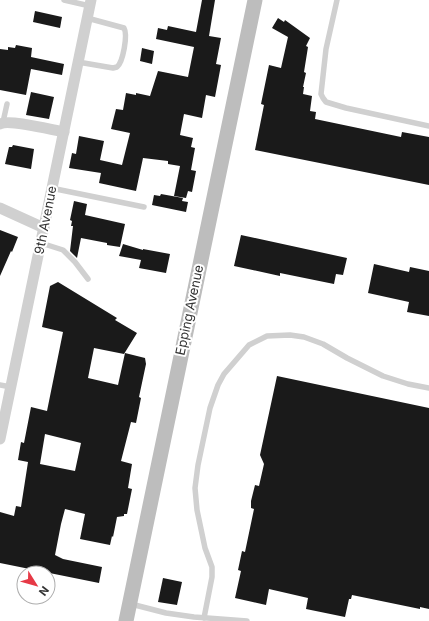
<svg xmlns="http://www.w3.org/2000/svg" width="429" height="621" font-family="Inter,sans-serif">
  <rect width="100%" height="100%" fill="#fff"/>
  <g fill="#1a1a1a" fill-rule="evenodd">
    <path d="M202,0h13l-6,36 12,2 -5,26 5,1 -6,32 -9,-2 -4,23 -18,-4 -4,21 13,3 -2,9 4,1 -4,22 5,1 -4,21 -4,-1 -2,7 -12,-2 6,-30 -12,-2v-3l-25,-3 -7,33 -37,-8 2,-10 -32,-5 3,-15 4,1 3,-18 25,5 -4,19 22,5 8,-32 -19,-4 5,-20 7,1 3,-17 10,2v-2l14,3 8,-25 30,6 6,-30 -38,-8 2,-11 9,2 1,-4 28,6z"/>
    <path d="M35,11l27,6 -2,11 -27,-6z"/>
    <path d="M278,18l6,4 1,-2 25,18 -4,8 2,1 -4,25 2,1 -3,14h1l-1,7 9,2 -2,15 6,1 -1,7 86,18 1,-5 27,5v48l-174,-35 9,-45 -3,-1 8,-39 12,3 7,-31 -16,-9z"/>
    <path d="M16,45l16,3 -1,9 33,7 -2,11 -31,-6 -5,26 -26,-5v-41l8,1v-3l7,1z"/>
    <path d="M142,48l12,3 -2,13 -12,-3z"/>
    <path d="M31,92l23,5 -5,22 -23,-4z"/>
    <path d="M13,145l21,4 -3,20 -26,-5 4,-17h3z"/>
    <path d="M161,194l22,4 -1,3 6,1 -2,10 -34,-7 2,-10 6,1z"/>
    <path d="M74,201l13,3 -2,11 40,9 -5,23 -13,-2v-2l-26,-5 -4,20 -7,-7 3,-25h-2l1,-5 -2,-1z"/>
    <path d="M0,230l18,7 -6,15 -1,-1 -11,25z"/>
    <path d="M241,235l106,23 -4,17 -7,-1 -2,10 -54,-11v3l-46,-10z"/>
    <path d="M123,244l20,6v-1l27,5 -4,19 -27,-5 2,-8 -22,-4z"/>
    <path d="M374,264l35,8 1,-5 19,4v45l-22,-4 2,-10 -41,-9z"/>
    <path d="M58,282l59,36 -2,2 22,13 -13,21 -30,-6 -6,30 30,7 7,-32 20,5 1,6 -7,33 2,1 -5,25 -5,-1 -10,39 11,3 -4,24 4,1 -5,25h-3v2l-7,1 -4,20 -1,-1 -2,9 -30,-6 5,-25 -20,-5 -4,15 -6,31 8,4 39,8 -3,16 -99,-20v-51l14,4 2,-10 5,1 7,-45 -10,-2 3,-18 3,1 7,-36 16,4 16,-79 -21,-5 8,-41zM45,434l36,9 -6,28 -35,-7z"/>
    <path d="M277,376l152,32v201l-9,-2v2l-68,-14 -1,4h-2l-4,18 -39,-8 2,-11 -39,-9 -3,16 -31,-7 6,-27 -3,-1 4,-19 3,1 9,-43 -3,-1v-7l4,-16 4,1 5,-22 -4,-9z"/>
    <path d="M163,578l19,4 -5,23 -19,-3z"/>
  </g>
  <g fill="none" stroke-linecap="round" stroke-linejoin="round">
    <g stroke="#d0d0d0" stroke-width="5.5">
      <path d="M64,0l26,6"/>
      <path d="M337,0l-11,49 -5,45 2,4 3,4 20,6 83,18"/>
      <path d="M78,62l35,6 4,-1c6,-5 11,-32 7,-39l-37,-10"/>
      <path d="M3,122l4,-18"/>
      <path d="M51,188l93,19"/>
      <path d="M41,243l22,7 12,12 13,17"/>
      <path d="M0,385l11,2"/>
      <path d="M131,604l35,9 28,4 53,4"/>
      <path d="M204,618l8,-41v-10l-7,-19 -8,-38 -2,-22 3,-23 12,-57 8,-23 6,-11 25,-29 18,-9 23,-1 14,2 19,7 24,14 36,18 25,8 21,4"/>
    </g>
    <g stroke="#d0d0d0" stroke-width="11">
      <path d="M0,124c9,-5 52,6 64,8"/>
      <path d="M0,208l44,20"/>
      <path d="M0,439l91,-439"/>
    </g>
    <path stroke="#bdbdbd" stroke-width="15" d="M126,621l129,-621"/>
  </g>
  <g text-anchor="middle" dominant-baseline="central" stroke-width="4" stroke-linejoin="round" paint-order="stroke">
    <g font-size="13" fill="#333" stroke="#fff">
      <text transform="translate(45 220) rotate(-79)">9th Avenue</text>
      <text transform="translate(189 310) rotate(-78)">Epping Avenue</text>
    </g>
  </g>
  <g transform="translate(36 585) rotate(127)"><circle r="19" fill="#ffffff" stroke="#adadad"/>
  <path d="M0-3L7 15L0 10L-7 15Z" fill="#e63946"/>
  <text y="-6" font-size="11" font-weight="bold" text-anchor="middle" fill="#333333">N</text>
  </g>
</svg>
